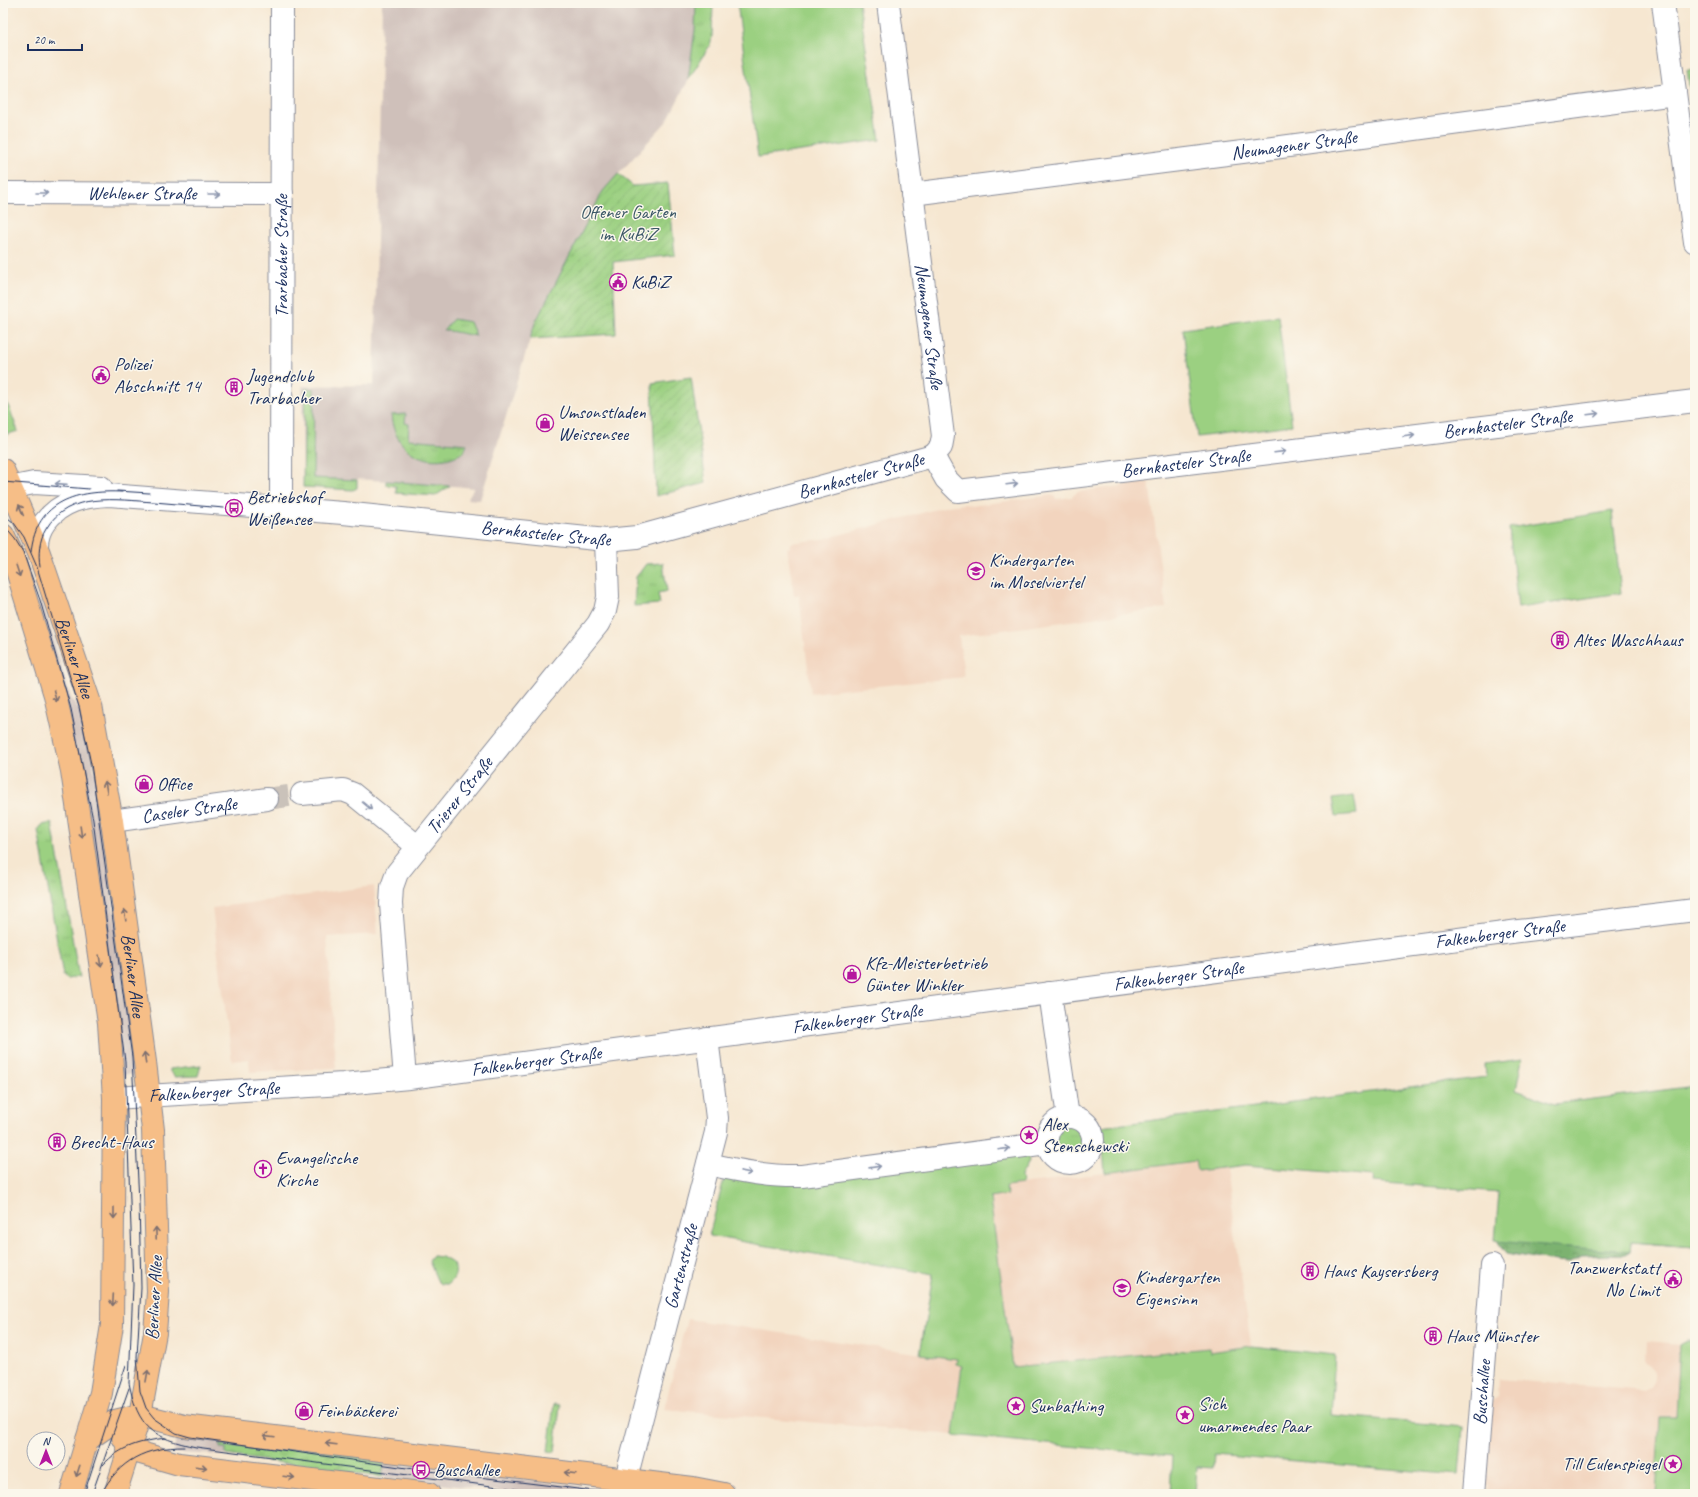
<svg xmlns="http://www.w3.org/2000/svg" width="1698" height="1497" font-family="Caveat,sans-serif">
  <defs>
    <pattern id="grass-tufts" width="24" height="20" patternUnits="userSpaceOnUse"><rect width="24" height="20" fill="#9bd081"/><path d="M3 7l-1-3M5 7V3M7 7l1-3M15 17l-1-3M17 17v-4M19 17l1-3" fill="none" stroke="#85b372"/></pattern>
    <pattern id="forest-crowns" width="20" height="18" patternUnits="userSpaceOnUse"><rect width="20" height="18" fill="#7cb26f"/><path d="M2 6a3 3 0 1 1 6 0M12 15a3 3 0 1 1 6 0" fill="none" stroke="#65915e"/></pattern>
    <pattern id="cemetery-stones" width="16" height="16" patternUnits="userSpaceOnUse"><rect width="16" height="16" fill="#9bd081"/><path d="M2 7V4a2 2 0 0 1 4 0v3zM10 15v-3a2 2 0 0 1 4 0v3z" fill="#85b372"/></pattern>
    <pattern id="garden-furrows" width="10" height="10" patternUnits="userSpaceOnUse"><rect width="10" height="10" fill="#9bd081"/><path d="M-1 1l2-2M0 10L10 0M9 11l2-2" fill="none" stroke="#85b372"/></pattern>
  </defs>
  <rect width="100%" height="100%" fill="#fbf7ec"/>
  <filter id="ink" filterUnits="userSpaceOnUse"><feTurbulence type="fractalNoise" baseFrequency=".025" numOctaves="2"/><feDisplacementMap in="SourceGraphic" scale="8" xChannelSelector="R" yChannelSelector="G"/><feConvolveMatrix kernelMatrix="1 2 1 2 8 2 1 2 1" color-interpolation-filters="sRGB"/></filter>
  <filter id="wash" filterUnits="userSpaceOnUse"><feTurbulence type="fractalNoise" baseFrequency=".012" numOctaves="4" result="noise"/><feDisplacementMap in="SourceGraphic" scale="16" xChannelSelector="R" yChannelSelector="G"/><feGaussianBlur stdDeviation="0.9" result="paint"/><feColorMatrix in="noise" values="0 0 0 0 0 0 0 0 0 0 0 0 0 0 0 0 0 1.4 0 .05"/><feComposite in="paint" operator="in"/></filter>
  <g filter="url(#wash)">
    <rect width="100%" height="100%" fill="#f6e7d1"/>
    <g fill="#f2d4be">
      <path d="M1149,482l17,126 -207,28 5,41 -153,16 -12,-98h-5l-7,-47 4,-1v-4l33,-4 124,-33 17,-2 6,2 81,-11 5,4 15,-2 5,-5z"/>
      <path d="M374,886l4,48 -51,3 9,131 -86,4 -1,-13 -17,2 -20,-153z"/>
      <path d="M1196,1161l1,10 29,-3 25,178 -42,6v-4l-196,19 -23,-169 17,-3 -1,-9z"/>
      <path d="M687,1319l275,41 -9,75 -289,-26z"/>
      <path d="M1646,1341l34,3 -3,73h-17l-5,77h-167l1,-9 -8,-1 7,-81 10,-6 1,-18 146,12 7,-5 2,-9v-5l-9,-10z"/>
    </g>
    <g fill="#cfc0ba">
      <path d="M382,3h331l-1,34 -2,8 -26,43 -17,33 -64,70 -68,132 -55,177 -13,-1 7,-11 -20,-2h-4l-15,10 -39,-3v-7l-10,-1v-4l-15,-1 -14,-1v9l-4,2 -50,-3 -1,-101 72,-1z"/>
      <path d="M42,598l29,100 12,17 9,40 46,319 -17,1 -84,-468z"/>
      <path d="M176,1436l45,2 5,10v7l-52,-2z"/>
      <path d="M384,1462l8,1 220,27 -1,4h-91l-138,-17z"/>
    </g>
    <g fill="url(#grass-tufts)" stroke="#5b8070">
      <path d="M696,3h17l-1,34 -2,8 -22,35 7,-50z"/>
      <path d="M453,319l17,3 6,14 -32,-6z"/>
      <path d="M305,389h9l-1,89 44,2v8l-4,2 -50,-3z"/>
      <path d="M3,392l15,39 -13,4 -2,-3z"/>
      <path d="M406,414l-1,9 4,1 -1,15 59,5 -3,8c-33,19 -70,2 -73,-37z"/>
      <path d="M386,481l64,5 -15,10 -39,-3v-7l-10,-1z"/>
      <path d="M663,563l4,28 -9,2 2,11 -26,2 2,-29 10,-13z"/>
      <path d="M52,823l27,154 -12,2 -4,-3 -25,-146 4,-5z"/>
      <path d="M201,1065l-3,11 -23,1 -5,-5v-3z"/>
      <circle cx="1070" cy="1140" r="16"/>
      <path d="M554,1404l6,1 -5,47 -7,-1z"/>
      <path d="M221,1438l156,16 -1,7 8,1 -2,15 -156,-22v-7h-6z"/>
    </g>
    <path fill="url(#forest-crowns)" stroke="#4c7066" d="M1499,1193l126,9 70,45 -64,-5 -1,10 -5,3 -44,1 -14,7 -12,-1 -49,-9 -9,-12z"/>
    <path fill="url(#cemetery-stones)" stroke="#5b8070" d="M1695,69v61l-8,-60z"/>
    <g fill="#9bd081" stroke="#5b8070">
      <path d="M737,3h122l21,137 -122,17z"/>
      <path d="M1278,316l14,109 -95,12 -14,-108z"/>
      <path d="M1612,511l9,82 -103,15 -9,-80z"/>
      <path d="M1354,796l3,18 -21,2 -3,-17z"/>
      <path d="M1522,1059l-6,31 39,14 140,-18v161l-64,-5 -1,10 -135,-11 4,-49 -126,-10 1,-6 -128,-11 -49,6 -2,-10 -90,12 -4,-46 385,-50 -1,-13z"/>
      <path d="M1027,1151l2,11 -8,14 1,8 -16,2 1,9 -17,3 23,169 196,-19 1,4 41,-6 84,9 -4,60 132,12 -4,48 -245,-21 -1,14 -16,-1 -2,27h-25l2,-38 -219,-21 9,-70 -6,-1 1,-5 -37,-5 13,-80 -224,-38 16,-61z"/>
      <path d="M433,1256l9,1 12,7c3,9 1,14 -5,20h-8l-4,-4 -8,-19z"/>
      <path d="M1687,1340l8,1v153h-40l5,-77h16l4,-73z"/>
    </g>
    <g fill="url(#garden-furrows)" stroke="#5b8070">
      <path d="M618,174l15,12 35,-3 7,72 -62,7 3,72 -86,5 5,-16 68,-132z"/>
      <path d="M691,377l15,106 -50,13 -4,-113z"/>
    </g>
  </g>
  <g filter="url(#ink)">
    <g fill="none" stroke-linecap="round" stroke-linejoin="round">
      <path stroke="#cac2ba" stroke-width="22" stroke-dasharray="22 11" stroke-linecap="butt" d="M267,799l35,-5"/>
      <g stroke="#888b98" stroke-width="24">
        <g id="minor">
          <path id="s1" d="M888,3l55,433 -2,11 -8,9"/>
          <path d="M1663,3l32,239"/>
          <path id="s2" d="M3,193l279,1"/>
          <path id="s3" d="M912,194l354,-45 409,-55"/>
          <path id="s4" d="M933,456l13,23 12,12 737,-90"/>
          <path d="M3,493l16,-7 15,-3 67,4"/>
          <path id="s5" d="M281,508l1,-505"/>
          <path id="s6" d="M37,546c0,-9 3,-17 8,-24 16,-21 39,-26 64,-27l234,18 263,27 31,-3 296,-81"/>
          <path d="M302,794l41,-4 10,4 64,52"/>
          <path id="s7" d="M112,821l155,-22"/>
          <path d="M1050,993l18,124"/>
          <path id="s8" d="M405,1078l-14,-174 1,-17 5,-14 201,-249 7,-13 3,-14 -2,-57"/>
          <path id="s9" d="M114,1098l229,-14 66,-6 1110,-147 176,-21"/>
          <circle cx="1070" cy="1140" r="23"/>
          <path d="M708,1164c32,7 62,13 94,12l245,-33"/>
          <path id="s10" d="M622,1494l94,-362 1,-14 -10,-80"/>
          <path id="s11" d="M1474,1494l18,-228"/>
        </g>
      </g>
      <g stroke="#888b98" stroke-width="24">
        <g id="major">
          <path id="s12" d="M3,470l36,83 52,153 21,115 33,241 8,68 5,162 -3,41 -15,82 -25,79"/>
          <path d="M3,535l9,19 43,141 17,76 37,252 5,75 -2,227 -11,68 -30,101"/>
          <path d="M123,1437l7,13 49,14 250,30"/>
          <path d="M87,1440l28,-19 25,-6 44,11 509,62 31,6"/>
        </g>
      </g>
      <use href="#minor" stroke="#fff" stroke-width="22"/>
      <use href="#major" stroke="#f6be87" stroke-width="22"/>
      <g stroke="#1b2f5e" stroke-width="1">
        <path d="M3,482l86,7"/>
        <path d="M117,491l32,2"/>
        <path d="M3,514l11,9 10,14 13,30 42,140 12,57 41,293 7,145 2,86 -4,69 3,34 6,17 8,10 22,15 14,4 231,33 198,24"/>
        <path d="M3,525l12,14 8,13 17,48 31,109 22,111 32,241 8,224 -4,98c9,45 24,55 67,64l356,47"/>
        <path d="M31,552c5,-52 47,-62 91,-60"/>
        <path d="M40,567c-2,-12 -1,-27 6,-38 22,-38 71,-29 108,-27 23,2 47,4 70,6"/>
        <path d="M103,1465c17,-19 39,-24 63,-27"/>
        <path d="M84,1494l42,-129"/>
        <path d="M92,1494l37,-106"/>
        <path d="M101,1494c18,-34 45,-47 83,-47"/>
      </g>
    </g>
    <defs><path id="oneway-shaft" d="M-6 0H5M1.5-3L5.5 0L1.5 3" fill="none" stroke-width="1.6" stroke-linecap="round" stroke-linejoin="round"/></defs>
    <g stroke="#8d97ae">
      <use href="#oneway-shaft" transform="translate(42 193)"/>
      <use href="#oneway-shaft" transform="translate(214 194)"/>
      <use href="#oneway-shaft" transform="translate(1593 414) rotate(-7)"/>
      <use href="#oneway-shaft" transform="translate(1409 436) rotate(-7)"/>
      <use href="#oneway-shaft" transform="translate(1280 452) rotate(-7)"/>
      <use href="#oneway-shaft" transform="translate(61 484) rotate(-176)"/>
      <use href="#oneway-shaft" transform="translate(1012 484) rotate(-7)"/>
      <use href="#oneway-shaft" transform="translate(367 806) rotate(40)"/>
      <use href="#oneway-shaft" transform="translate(1004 1149) rotate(-7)"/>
      <use href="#oneway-shaft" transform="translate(875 1167) rotate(-8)"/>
      <use href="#oneway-shaft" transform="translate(746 1172) rotate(11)"/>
    </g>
    <g stroke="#7e6f70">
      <use href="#oneway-shaft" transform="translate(21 510) rotate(-113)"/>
      <use href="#oneway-shaft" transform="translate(18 571) rotate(72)"/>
      <use href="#oneway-shaft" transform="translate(55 696) rotate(76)"/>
      <use href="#oneway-shaft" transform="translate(106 787) rotate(-100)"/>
      <use href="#oneway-shaft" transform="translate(81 832) rotate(82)"/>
      <use href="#oneway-shaft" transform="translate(125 915) rotate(-98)"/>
      <use href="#oneway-shaft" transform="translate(100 961) rotate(82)"/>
      <use href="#oneway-shaft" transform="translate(145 1058) rotate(-97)"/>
      <use href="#oneway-shaft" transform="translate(114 1213) rotate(90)"/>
      <use href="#oneway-shaft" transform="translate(156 1233) rotate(-92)"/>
      <use href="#oneway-shaft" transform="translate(113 1300) rotate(93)"/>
      <use href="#oneway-shaft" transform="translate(147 1376) rotate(-80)"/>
      <use href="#oneway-shaft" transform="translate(269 1436) rotate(-173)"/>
      <use href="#oneway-shaft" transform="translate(331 1444) rotate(-173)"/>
      <use href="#oneway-shaft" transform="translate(201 1467) rotate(6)"/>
      <use href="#oneway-shaft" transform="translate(78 1471) rotate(108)"/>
      <use href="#oneway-shaft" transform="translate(570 1473) rotate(-173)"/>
      <use href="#oneway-shaft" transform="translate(289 1477) rotate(7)"/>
    </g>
  </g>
  <defs>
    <g id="civic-ring" transform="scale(0.9)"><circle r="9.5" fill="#fbf7ec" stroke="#b5179e" stroke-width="1.5"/><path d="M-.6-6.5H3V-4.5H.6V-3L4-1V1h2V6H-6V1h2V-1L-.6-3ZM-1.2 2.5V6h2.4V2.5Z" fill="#b5179e"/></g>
    <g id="building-ring" transform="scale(0.9)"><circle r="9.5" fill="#fbf7ec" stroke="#b5179e" stroke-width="1.5"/><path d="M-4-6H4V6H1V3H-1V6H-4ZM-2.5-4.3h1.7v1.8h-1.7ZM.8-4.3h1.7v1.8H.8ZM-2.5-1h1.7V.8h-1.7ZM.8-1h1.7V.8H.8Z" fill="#b5179e"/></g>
    <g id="shop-ring" transform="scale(0.9)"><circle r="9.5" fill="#fbf7ec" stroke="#b5179e" stroke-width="1.5"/><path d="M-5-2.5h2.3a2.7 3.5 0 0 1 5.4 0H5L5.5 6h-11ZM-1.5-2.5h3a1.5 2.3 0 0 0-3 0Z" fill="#b5179e"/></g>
    <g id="bus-ring" transform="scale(0.9)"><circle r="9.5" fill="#fbf7ec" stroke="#b5179e" stroke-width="1.5"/><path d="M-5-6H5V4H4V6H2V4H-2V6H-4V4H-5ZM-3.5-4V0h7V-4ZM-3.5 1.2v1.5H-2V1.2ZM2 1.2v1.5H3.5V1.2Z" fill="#b5179e"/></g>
    <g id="school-ring" transform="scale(0.9)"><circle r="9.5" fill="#fbf7ec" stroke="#b5179e" stroke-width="1.5"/><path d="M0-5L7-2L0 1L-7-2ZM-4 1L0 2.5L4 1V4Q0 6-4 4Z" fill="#b5179e"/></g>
    <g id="sight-ring" transform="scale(0.9)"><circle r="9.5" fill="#fbf7ec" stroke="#b5179e" stroke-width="1.5"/><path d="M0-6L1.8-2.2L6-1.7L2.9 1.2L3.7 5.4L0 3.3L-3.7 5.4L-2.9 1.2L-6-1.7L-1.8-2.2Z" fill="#b5179e"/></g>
    <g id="church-ring" transform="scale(0.9)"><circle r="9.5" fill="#fbf7ec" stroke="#b5179e" stroke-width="1.5"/><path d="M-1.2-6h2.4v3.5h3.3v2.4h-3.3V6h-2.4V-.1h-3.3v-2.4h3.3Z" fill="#b5179e"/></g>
  </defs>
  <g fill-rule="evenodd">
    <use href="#civic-ring" x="618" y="282"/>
    <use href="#civic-ring" x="101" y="375"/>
    <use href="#building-ring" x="234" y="387"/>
    <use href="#shop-ring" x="545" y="423"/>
    <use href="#bus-ring" x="234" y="508"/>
    <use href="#school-ring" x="976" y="571"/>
    <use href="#building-ring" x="1560" y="640"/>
    <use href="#shop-ring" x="144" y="784"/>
    <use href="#shop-ring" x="852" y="974"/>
    <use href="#sight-ring" x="1029" y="1135"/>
    <use href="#building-ring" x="57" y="1142"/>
    <use href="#church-ring" x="263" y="1169"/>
    <use href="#building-ring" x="1310" y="1271"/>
    <use href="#civic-ring" x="1673" y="1279"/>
    <use href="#school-ring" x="1122" y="1288"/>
    <use href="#building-ring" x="1433" y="1336"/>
    <use href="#sight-ring" x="1016" y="1406"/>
    <use href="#shop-ring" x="304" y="1411"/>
    <use href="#sight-ring" x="1185" y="1415"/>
    <use href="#sight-ring" x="1673" y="1464"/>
    <use href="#bus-ring" x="421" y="1470"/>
  </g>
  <g text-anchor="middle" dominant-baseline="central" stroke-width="3" stroke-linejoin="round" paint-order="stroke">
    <g font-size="19" fill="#1b2f5e" stroke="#fbf7ec">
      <text stroke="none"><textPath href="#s3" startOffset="385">Neumagener Straße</textPath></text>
      <text stroke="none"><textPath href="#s2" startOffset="139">Wehlener Straße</textPath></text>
      <text stroke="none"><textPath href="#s5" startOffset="252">Trarbacher Straße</textPath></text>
      <text stroke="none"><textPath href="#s1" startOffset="326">Neumagener Straße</textPath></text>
      <text stroke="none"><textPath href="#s4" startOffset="597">Bernkasteler Straße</textPath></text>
      <text stroke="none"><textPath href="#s4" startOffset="273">Bernkasteler Straße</textPath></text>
      <text stroke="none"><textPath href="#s6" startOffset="860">Bernkasteler Straße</textPath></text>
      <text stroke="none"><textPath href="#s6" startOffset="536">Bernkasteler Straße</textPath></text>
      <text stroke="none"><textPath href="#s12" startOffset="201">Berliner Allee</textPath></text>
      <text stroke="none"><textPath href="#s8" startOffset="306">Trierer Straße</textPath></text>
      <text stroke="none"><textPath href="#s7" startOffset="78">Caseler Straße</textPath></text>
      <text stroke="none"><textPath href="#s9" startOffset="1396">Falkenberger Straße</textPath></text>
      <text stroke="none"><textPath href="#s12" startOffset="525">Berliner Allee</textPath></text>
      <text stroke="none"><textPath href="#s9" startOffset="1072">Falkenberger Straße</textPath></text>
      <text stroke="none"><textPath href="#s9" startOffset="748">Falkenberger Straße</textPath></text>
      <text stroke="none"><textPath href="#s9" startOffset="424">Falkenberger Straße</textPath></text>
      <text stroke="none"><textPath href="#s9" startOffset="100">Falkenberger Straße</textPath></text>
      <text stroke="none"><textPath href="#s10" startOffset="235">Gartenstraße</textPath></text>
      <text transform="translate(154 1298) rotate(-87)">Berliner Allee</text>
      <text stroke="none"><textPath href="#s11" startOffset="102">Buschallee</textPath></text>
    </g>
    <g font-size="19" fill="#3b5767" stroke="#fbf7ec">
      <text x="628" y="212">Offener Garten<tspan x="628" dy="22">im KuBiZ</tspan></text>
    </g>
    <g font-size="19" fill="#1b2f5e" stroke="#fbf7ec" text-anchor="start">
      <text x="631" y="282">KuBiZ</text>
      <text x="114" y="364">Polizei<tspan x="114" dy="22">Abschnitt 14</tspan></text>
      <text x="247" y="376">Jugendclub<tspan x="247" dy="22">Trarbacher</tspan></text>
      <text x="558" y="412">Umsonstladen<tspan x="558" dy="22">Weissensee</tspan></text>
      <text x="247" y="497">Betriebshof<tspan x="247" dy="22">Weißensee</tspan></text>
      <text x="989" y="560">Kindergarten<tspan x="989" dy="22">im Moselviertel</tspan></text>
      <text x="1573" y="640">Altes Waschhaus</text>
      <text x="157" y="784">Office</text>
      <text x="865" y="963">Kfz-Meisterbetrieb<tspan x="865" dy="22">Günter Winkler</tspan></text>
      <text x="1042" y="1124">Alex<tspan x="1042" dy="22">Stenschewski</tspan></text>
      <text x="70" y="1142">Brecht-Haus</text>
      <text x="276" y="1158">Evangelische<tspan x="276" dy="22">Kirche</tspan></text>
      <text x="1660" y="1268" text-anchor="end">Tanzwerkstatt<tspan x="1660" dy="22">No Limit</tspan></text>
      <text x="1323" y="1271">Haus Kaysersberg</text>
      <text x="1135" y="1277">Kindergarten<tspan x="1135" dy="22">Eigensinn</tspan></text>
      <text x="1446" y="1336">Haus Münster</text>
      <text x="1198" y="1404">Sich<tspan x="1198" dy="22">umarmendes Paar</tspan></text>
      <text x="1029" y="1406">Sunbathing</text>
      <text x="317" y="1411">Feinbäckerei</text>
      <text x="1660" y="1464" text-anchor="end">Till Eulenspiegel</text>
      <text x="434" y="1470">Buschallee</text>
    </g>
  </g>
  <rect width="1698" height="1497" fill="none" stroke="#fbf7ec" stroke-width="16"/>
  <g transform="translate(46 1451)"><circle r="19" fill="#fbf7ec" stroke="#a1a7b3"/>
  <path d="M0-3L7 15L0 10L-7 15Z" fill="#b5179e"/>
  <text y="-6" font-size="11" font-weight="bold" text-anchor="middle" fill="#1b2f5e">N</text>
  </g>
  <path d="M28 44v6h54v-6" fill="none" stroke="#1b2f5e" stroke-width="2"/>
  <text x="34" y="44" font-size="12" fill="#1b2f5e" stroke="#fbf7ec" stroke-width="3" paint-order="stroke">20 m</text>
</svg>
